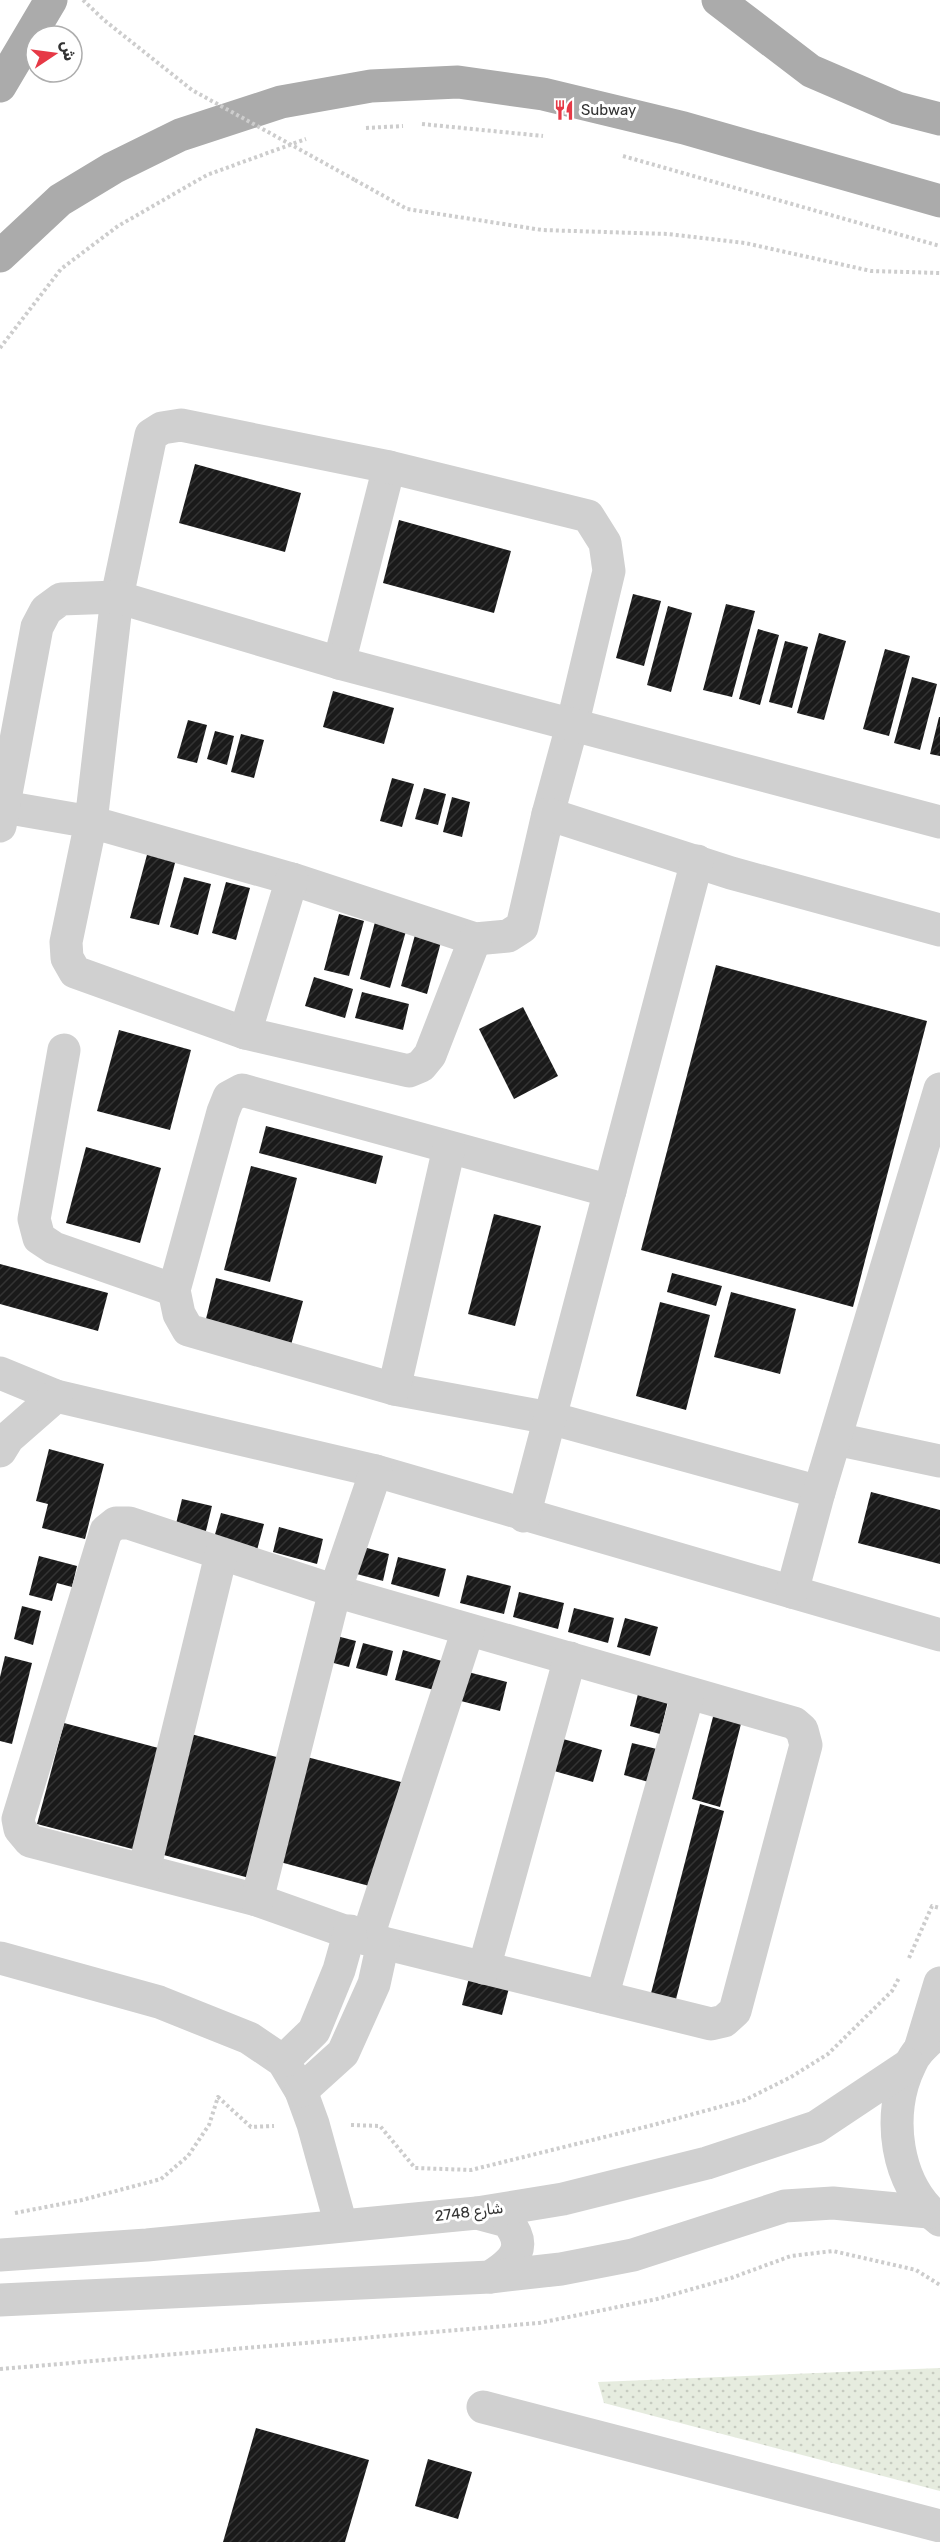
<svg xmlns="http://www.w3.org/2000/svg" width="940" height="2542" font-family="Rubik,'Noto Naskh Arabic',sans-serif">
  <defs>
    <pattern id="green-dots" width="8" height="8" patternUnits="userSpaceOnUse" patternTransform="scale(1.5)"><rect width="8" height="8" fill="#e6ecdf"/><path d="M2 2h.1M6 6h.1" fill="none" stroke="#c6cbc0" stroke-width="1.8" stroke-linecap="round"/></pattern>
    <pattern id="building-hatch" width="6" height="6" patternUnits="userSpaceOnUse" patternTransform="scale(1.5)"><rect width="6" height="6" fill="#1a1a1a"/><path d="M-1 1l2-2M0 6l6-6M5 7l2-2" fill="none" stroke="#333"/></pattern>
  </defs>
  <rect width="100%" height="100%" fill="#fff"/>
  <path fill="url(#green-dots)" d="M940,2368v123l-336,-88 -6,-21z"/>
  <g fill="url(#building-hatch)">
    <path d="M195,464l106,29 -16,59 -106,-29z"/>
    <path d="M399,520l112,31 -17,62 -111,-30z"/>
    <path d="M633,594l28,7 -17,65 -28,-8z"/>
    <path d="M726,604l29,7 -23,86 -29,-7z"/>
    <path d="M668,606l24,7 -21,79 -24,-7z"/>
    <path d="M758,629l21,6 -19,70 -21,-6z"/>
    <path d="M819,633l27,8 -22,79 -27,-7z"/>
    <path d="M785,641l23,6 -16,61 -23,-6z"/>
    <path d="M885,649l25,7 -21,80 -26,-7z"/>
    <path d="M912,677l25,7 -17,66 -26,-7z"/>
    <path d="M333,691l61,17 -10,36 -61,-17z"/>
    <path d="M939,717h1v39l-10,-2z"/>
    <path d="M188,720l19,5 -10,38 -20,-5z"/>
    <path d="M215,731l19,5 -7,29 -20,-6z"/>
    <path d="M241,734l23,6 -10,38 -23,-6z"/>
    <path d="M392,778l22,6 -12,43 -22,-6z"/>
    <path d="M424,788l22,6 -8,31 -23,-6z"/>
    <path d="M452,797l18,5 -8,35 -19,-5z"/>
    <path d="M148,851l28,8 -17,66 -29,-7z"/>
    <path d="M184,877l27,7 -13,51 -28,-8z"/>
    <path d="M226,882l24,6 -14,52 -24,-7z"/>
    <path d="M339,914l25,7 -15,55 -25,-6z"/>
    <path d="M375,922l31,9 -16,57 -30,-9z"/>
    <path d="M415,935l26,7 -14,52 -26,-8z"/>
    <path d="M716,965l211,56 -74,286 -212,-57z"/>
    <path d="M314,977l39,12 -8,29 -40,-12z"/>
    <path d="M362,992l47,12 -6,26 -48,-12z"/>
    <path d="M523,1007l35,69 -44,23 -35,-70z"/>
    <path d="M119,1030l72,20 -21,80 -73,-19z"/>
    <path d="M266,1126l117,30 -7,28 -117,-31z"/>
    <path d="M86,1147l75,21 -21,75 -74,-20z"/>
    <path d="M251,1166l46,12 -27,104 -46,-12z"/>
    <path d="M494,1214l47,12 -26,100 -47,-12z"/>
    <path d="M0,1264l108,29 -10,38 -98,-27z"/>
    <path d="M672,1273l50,13 -6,20 -49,-14z"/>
    <path d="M216,1278l87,23 -12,44 -86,-22z"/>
    <path d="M731,1292l65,17 -16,65 -66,-17z"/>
    <path d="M660,1302l50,13 -24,95 -50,-14z"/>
    <path d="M49,1449l55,15 -19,75 -43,-11 6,-24 -12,-3z"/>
    <path d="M871,1492l69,18v54l-82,-21z"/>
    <path d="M182,1499l30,7 -7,29 -30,-7z"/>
    <path d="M221,1513l43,11 -7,26 -43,-12z"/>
    <path d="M279,1527l44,12 -6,25 -44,-12z"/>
    <path d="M360,1546l29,8 -6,27 -30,-8z"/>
    <path d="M39,1556l38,10 -5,21 -15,-4 -5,18 -23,-6z"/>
    <path d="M398,1557l48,12 -7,28 -48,-13z"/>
    <path d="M467,1575l44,11 -7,28 -44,-11z"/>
    <path d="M519,1592l45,11 -6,26 -45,-12z"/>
    <path d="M22,1606l19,5 -8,34 -19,-6z"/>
    <path d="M574,1608l40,10 -6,25 -40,-11z"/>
    <path d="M625,1618l33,9 -8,29 -33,-9z"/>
    <path d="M329,1634l27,7 -7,26 -27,-7z"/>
    <path d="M363,1643l30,8 -6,25 -31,-8z"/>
    <path d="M403,1650l46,13 -7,29 -47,-12z"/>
    <path d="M5,1656l27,7 -20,81 -12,-3v-64z"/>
    <path d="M464,1671l43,11 -7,29 -43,-11z"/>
    <path d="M638,1694l30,7 -8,33 -30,-8z"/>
    <path d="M716,1705l28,7 -24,95 -28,-8z"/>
    <path d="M64,1723l102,27 -26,101 -103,-27z"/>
    <path d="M191,1734l93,25 -31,120 -93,-25z"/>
    <path d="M556,1737l46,13 -9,32 -46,-13z"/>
    <path d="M632,1743l29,7 -9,33 -28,-8z"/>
    <path d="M307,1757l94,25 -28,105 -93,-25z"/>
    <path d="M700,1804l24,7 -50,196 -25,-6z"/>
    <path d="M469,1978l40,10 -7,27 -40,-10z"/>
    <path d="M256,2428l113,32 -24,82h-122z"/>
    <path d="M428,2459l44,13 -14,47 -43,-13z"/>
  </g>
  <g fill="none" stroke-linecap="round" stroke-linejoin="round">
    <g stroke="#cdcdcd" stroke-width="4" stroke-dasharray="3 3" stroke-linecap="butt">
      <path d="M422,124l121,12"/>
      <path d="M366,128l37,-2"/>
      <path d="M623,156l317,90"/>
      <path d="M355,180l52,29 135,21 126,4 77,9 126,28 69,2"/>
      <path d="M0,348l61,-79 57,-43 89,-51 99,-36"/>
      <path d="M909,1958l23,-52 8,2"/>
      <path d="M351,2125l29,1 35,42 56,2 182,-45 92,-25 46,-23 37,-23 64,-63 7,-13"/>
      <path d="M15,2213l67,-13 79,-21 27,-23 21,-31 9,-28 33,30 23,-1"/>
      <path d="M0,2369l539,-46 118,-24 74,-21 60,-22 42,-5 83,19 24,15"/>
    </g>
    <g stroke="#d0d0d0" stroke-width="33">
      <path d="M339,663l50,-196"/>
      <path d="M4,807l87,15 201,57 183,60 33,-3 14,-9 26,-113 24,-88 37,-155 -4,-28 -17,-27 -199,-49 -208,-42 -19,3 -11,7 -34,162 -26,225 -25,120 1,16 8,14 170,61"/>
      <path d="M548,814l183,59 209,57"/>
      <path d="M0,826l37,-199 9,-17 15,-11 56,-2 222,66 601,159"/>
      <path d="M292,879l-47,154 164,38 12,-5 9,-11 45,-116"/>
      <path d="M64,1050l-30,169 5,19 15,10 120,42"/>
      <path d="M610,1191l-368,-101 -13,7 -6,15 -49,178 5,24 9,16 206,59 156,29 269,74"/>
      <path d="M0,1373l56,23 320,75 564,164"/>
      <path d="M394,1389l55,-241"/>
      <path d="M836,1439l104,22"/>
      <path d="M0,1451l8,-13 48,-42"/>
      <path d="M524,1516l173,-655"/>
      <path d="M116,1523h13l206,68 459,132 8,7 4,15 -71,266 -11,10 -13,3 -344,-85 -110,-39 -227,-59 -10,-12 -2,-10 88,-288z"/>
      <path d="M792,1592l27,-100 121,-403"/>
      <path d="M144,1870l77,-315"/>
      <path d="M257,1900l78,-309 41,-120"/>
      <path d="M367,1939l101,-309"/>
      <path d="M0,1958l159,44 90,36 34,23 18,30 12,33 28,101"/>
      <path d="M484,1968l86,-310"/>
      <path d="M602,1997l86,-303"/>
      <path d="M940,2030c-11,11 -24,20 -30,35 -24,48 -15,121 30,155"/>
      <path d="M920,2049l20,-66"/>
      <path d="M283,2061l31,-30 25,-61 11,-39"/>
      <path d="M301,2091l42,-38 31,-69 9,-41"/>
      <path d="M477,2213l30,8c22,26 7,41 -17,56"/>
      <path d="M0,2255l147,-10 330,-32 86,-14 144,-36 109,-36 93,-62"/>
      <path d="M0,2300l490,-23 71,-8 72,-14 152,-49 48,-3 96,9"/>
      <path d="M483,2407l457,119"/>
    </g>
    <g stroke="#ababab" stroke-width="33">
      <path d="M718,0l93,71 86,37 43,11"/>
      <path d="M0,86l51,-86"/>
      <path d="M0,256l60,-56 53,-32 67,-33 101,-33 90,-16 87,-4 85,12 141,34 256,73"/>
    </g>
    <path stroke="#cdcdcd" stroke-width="4" stroke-dasharray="3 3" stroke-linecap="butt" d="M83,0l21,20 88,70 163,90"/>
  </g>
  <defs>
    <g id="restaurant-bare" transform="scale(1.62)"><path d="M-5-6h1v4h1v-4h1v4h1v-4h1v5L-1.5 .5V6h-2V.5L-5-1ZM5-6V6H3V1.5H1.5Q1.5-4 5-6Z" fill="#e63946" stroke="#fff" stroke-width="2.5" paint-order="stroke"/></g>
  </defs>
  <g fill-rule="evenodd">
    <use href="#restaurant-bare" x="564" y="110"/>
  </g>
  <g text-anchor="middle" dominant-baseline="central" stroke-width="6" stroke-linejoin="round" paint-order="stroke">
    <g font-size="15" fill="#333" stroke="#fff" text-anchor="start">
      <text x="581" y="110">Subway</text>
    </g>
    <g font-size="15" fill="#333" stroke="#fff">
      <text transform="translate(469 2212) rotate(-7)">شارع 2748</text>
    </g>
  </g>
  <g transform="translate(54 54) rotate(77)"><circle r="28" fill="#ffffff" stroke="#adadad" stroke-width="1.5"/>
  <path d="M0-4.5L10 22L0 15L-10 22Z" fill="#e63946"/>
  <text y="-9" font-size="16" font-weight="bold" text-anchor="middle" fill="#333333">ش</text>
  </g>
</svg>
